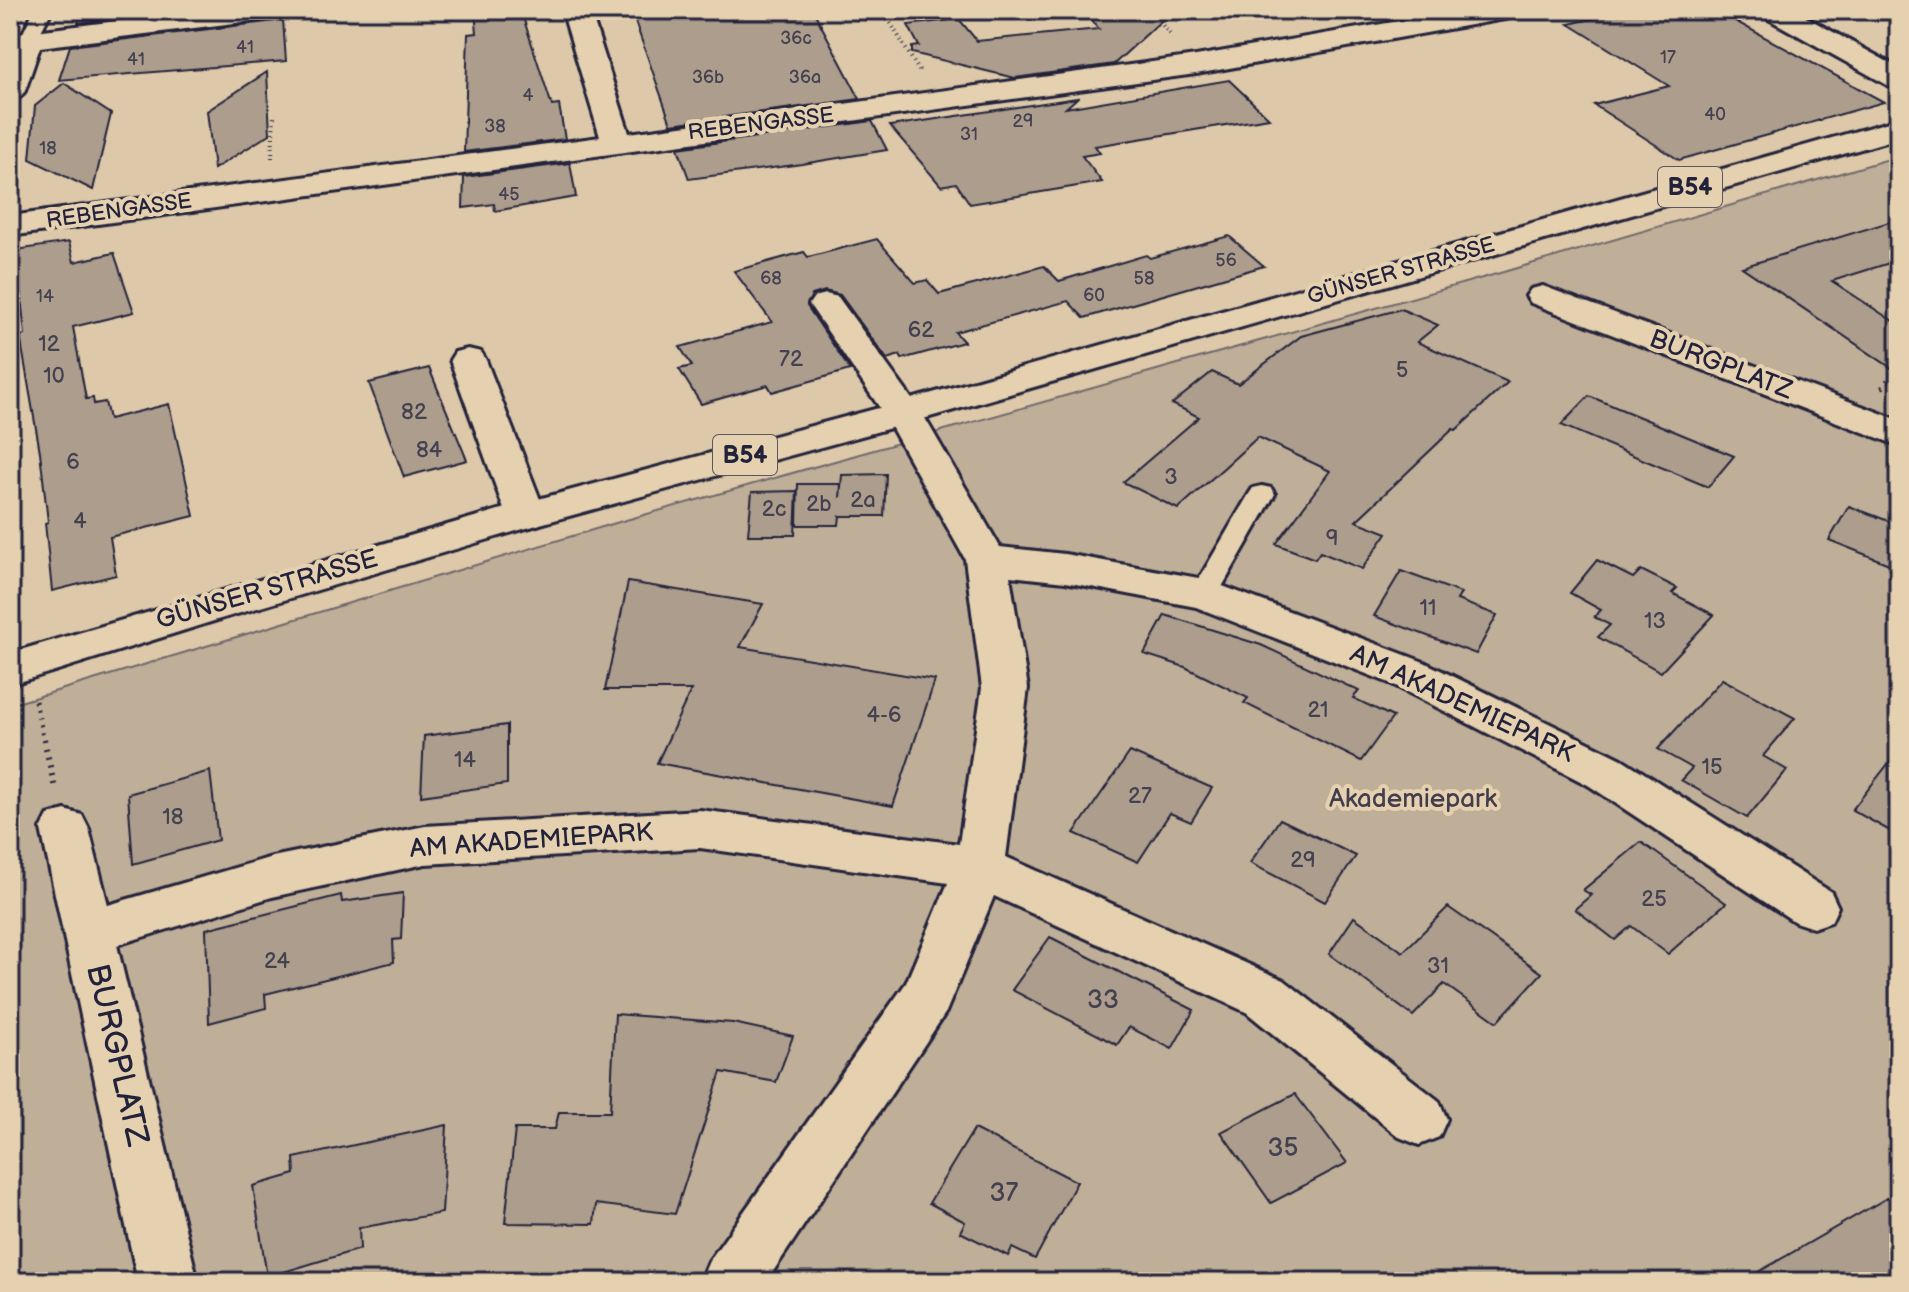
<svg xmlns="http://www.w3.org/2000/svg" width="1909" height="1292" font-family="'Balsamiq Sans',sans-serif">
  <rect width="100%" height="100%" fill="#ddc9aa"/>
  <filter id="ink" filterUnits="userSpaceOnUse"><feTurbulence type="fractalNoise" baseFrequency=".0125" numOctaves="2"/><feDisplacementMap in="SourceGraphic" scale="16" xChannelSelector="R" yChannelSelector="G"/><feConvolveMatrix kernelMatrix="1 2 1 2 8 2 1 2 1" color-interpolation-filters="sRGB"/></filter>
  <g filter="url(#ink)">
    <path fill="#bfae98" stroke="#70686a" stroke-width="2" d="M1899,156v1126h-1889v-577l609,-183 888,-251z"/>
    <g fill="#ac9d8d" stroke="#22223b" stroke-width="2">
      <path d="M82,10h101l-105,13z"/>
      <path d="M475,10h40l1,4h6l30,92 7,-1 6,34 -101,13 4,-118 9,-1z"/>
      <path d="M631,10h182l47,89 -189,25z"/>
      <path d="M1084,10h89l-59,54 -99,14 -103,-25v-6l7,-1 -11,-21 51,-6 18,22 122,-12z"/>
      <path d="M1631,10h84l169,92 -205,58 -85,-55 75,-19 -100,-62z"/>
      <path d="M283,20l3,41 -227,19 11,-34z"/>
      <path d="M267,72l3,62 -56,35 -7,-58z"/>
      <path d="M1229,80l40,38 -174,28 5,7 -18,3 20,26 -132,22 -14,-21 -15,3 -51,-60 187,-28 -11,10z"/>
      <path d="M64,83l47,31 -18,76 -63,-31 5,-53z"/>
      <path d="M872,121l15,29 -85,14 -113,15 -11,-31z"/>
      <path d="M570,163l6,34 -81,14 -1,-7 -31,4 1,-31z"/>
      <path d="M1899,219v41l-67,21 67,44v48l-157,-106z"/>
      <path d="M1229,236l35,30 -180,52 -16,-17 -113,31 9,10 -62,17 -2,-4 -13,4 -47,-64 -15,-4 -13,4 -5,11 43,64 -78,22 -4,-7 -67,19 -22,-35 13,-3 -12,-19 92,-25 -38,-51 70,-19 4,5 69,-18 38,44 12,-3 12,14 105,-28 15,15 87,-26 4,3z"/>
      <path d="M69,242l5,20 40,-9 20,59 -61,15 13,72 7,-1 1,6 11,-2 4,17 60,-15 25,112 -84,21 6,38 -64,16 -7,-68 3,-1 -8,-70 -20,-116 5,-1 -9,-85z"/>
      <path d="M1401,309l37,16 -21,17 91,40 -52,48 -3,-1 -97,92 31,12 -25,36 -42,-17 -5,7 -39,-15 54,-73 -72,-34 -80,72 -55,-27 76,-65 -27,-13 40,-32 26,12 63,-48z"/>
      <path d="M429,368l38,92 -63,17 -35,-94z"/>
      <path d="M1589,396l145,60 -26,31 -147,-62z"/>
      <path d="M886,474l-2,42h-44l-1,9h-42l1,-41h43l-1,14 2,-23z"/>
      <path d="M797,491l-2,44h-47l4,-43z"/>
      <path d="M1849,506l50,19v43l-70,-28z"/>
      <path d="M1597,560l36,18 8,-8 36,18 -5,5 42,22 -53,57 -63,-35 12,-12 -16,-8 7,-7 -31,-17z"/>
      <path d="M1401,571l60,22 -4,7 40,15 -21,39 -102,-38z"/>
      <path d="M628,582l135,22 -23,43 195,33 -42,126 -236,-43 34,-73h-86z"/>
      <path d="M1165,615l96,30 98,46 -6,7 40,19 -32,44 -117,-58 4,-5 -63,-31 -41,-13z"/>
      <path d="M1722,679l73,39 -32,38 24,14 -40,48 -66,-38 11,-12 -34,-19z"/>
      <path d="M507,725v59l-86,12 3,-60z"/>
      <path d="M1899,750v86l-47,-26z"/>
      <path d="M1130,752l82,36 -21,34 -21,-9 -32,49 -64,-29z"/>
      <path d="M210,771l8,69 -85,24 -5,-70z"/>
      <path d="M1280,819l76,37 -31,46 -75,-39z"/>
      <path d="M1641,842l85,61 -58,51 -37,-28 -16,14 -40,-31 16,-14 -8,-5z"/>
      <path d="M403,893l-2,46 -8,1 1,22 -129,32 1,14 -57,15 -3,-94 135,-34 1,7z"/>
      <path d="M1448,907l94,66 -45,49 -53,-38 -31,32 -84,-62 25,-37 49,35z"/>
      <path d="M1050,937l144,73 -22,39 -43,-22 -12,18 -105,-55z"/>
      <path d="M615,1014l118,9 60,13 -17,46 -55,-10 -46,142 -79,-10 -2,20 -89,-1 10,-94h40l4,-17h51z"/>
      <path d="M1295,1094l52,69 -76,40 -50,-71z"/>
      <path d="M447,1125l-5,88 -83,15 1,21 -93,28 -14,-91 42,-12 -1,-16z"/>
      <path d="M974,1129l103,53 -42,77 -23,-11 -4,8 -48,-24 5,-10 -36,-19z"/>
      <path d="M1899,1191v91h-158z"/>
    </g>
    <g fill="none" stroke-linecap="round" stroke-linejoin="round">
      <g stroke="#22223b" stroke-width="6">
        <g id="lane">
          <path d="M34,10h18l-17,33h-12l-3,-4z"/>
          <path d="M1262,486l9,2 4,6 -57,100 -4,7 -10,2 -10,-2 -4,-7 59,-100 4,-6z"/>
        </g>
      </g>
      <g stroke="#22223b" stroke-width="6">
        <g id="street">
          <path d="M208,10h82l-4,6 -10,2 -236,29 -15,44 -5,6 -10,3v-66z"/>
          <path d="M562,10h28l39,123 567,-77 267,-46h61l-4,6 -10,2 -314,56 -1186,162v-20l590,-79z"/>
          <path d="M1759,10h34l106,58v21l-10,-3 -126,-70z"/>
          <path d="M1543,286l356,134v26l-368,-143 -5,-7 5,-7z"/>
          <path d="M826,294l12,3 84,116 78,134 65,7 139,25 220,83 198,97 209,133 7,15 -7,15 -18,6 -18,-6 -207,-137 -196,-101 -196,-77 -131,-25 -55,-6 18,112 -22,169 278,123 155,121 8,18 -8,18 -20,8 -20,-8 -153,-125 -252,-116 -48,116 -180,270h-66l9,-21 197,-278 42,-100 -248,-35 -275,16 -153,33 -155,48 81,337h-60l-97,-453 7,-14 17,-5 17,5 7,14 19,76 164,-48 153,-31 275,-16 259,34 23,-156 -17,-129 -81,-145 -75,-110 5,-7z"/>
          <path d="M468,349l13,3 5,8 60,155 -6,9 -14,4 -14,-4 -6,-9 -56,-155 5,-8z"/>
        </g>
      </g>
      <g stroke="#22223b" stroke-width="6">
        <path id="primary" d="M1899,119v19l-983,283 -376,103 -323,96 -207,65v-32l502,-147 378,-101z"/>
      </g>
      <g stroke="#22223b" stroke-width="4" stroke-dasharray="1 4" stroke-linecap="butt">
        <path d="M883,10l36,61"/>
        <path d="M1150,10l22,27"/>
        <path d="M272,158l2,-43"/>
      </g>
      <g stroke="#22223b" stroke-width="5" stroke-dasharray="2 6" stroke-linecap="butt">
        <path d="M1882,388l9,-12 8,-2"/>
        <path d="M35,701l9,40"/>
      </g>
      <path stroke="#22223b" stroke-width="6" stroke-dasharray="2 7" stroke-linecap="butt" d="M44,739l11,50"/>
      <use href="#lane" fill="#e5d0af" fill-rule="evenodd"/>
      <use href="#street" fill="#e5d0af" fill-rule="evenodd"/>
      <use href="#primary" fill="#e5d0af" fill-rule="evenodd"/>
    </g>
  </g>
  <g text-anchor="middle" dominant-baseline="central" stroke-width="8" stroke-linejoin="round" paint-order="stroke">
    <g font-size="18" fill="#444150">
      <text x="796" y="38">36c</text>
      <text x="245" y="47">41</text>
      <text x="1668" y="57">17</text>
      <text x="136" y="59">41</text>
      <text x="708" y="77">36b</text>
      <text x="805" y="77">36a</text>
      <text x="528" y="95">4</text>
      <text x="1715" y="114">40</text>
      <text x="1023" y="121">29</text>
      <text x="495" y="126">38</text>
      <text x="969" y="134">31</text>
      <text x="48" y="148">18</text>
      <text x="509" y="194">45</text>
      <text x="1226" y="260">56</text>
      <text x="771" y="278">68</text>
      <text x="1144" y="278">58</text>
      <text x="1094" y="295">60</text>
      <text x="45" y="296">14</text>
    </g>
    <g font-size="22" fill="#22223b" stroke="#e5d0af">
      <text transform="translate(761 124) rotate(-7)">REBENGASSE</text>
      <text transform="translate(119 211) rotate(-8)">REBENGASSE</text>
      <text transform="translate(1401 271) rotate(-16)">GÜNSER STRASSE</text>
    </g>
    <g font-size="22" fill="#444150">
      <text x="921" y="330">62</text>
      <text x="49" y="344">12</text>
      <text x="791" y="359">72</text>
      <text x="1402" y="370">5</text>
      <text x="54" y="376">10</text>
      <text x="414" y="412">82</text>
      <text x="429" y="450">84</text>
      <text x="73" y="462">6</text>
      <text x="1171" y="477">3</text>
      <text x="863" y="500">2a</text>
      <text x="819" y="504">2b</text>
      <text x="774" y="509">2c</text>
      <text x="80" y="521">4</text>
      <text x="1332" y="538">9</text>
      <text x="1428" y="608">11</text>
      <text x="1655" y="621">13</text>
      <text x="1318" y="710">21</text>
      <text x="884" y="715">4-6</text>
      <text x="465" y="760">14</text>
      <text x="1712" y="767">15</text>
      <text x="1140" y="796">27</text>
      <text x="173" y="817">18</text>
      <text x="1303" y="860">29</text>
      <text x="1654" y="899">25</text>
      <text x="277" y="961">24</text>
      <text x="1438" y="966">31</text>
    </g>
    <g fill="#e5d0af" stroke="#5c565e" stroke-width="2">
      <rect x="1658" y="167" width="64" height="40" rx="6"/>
      <rect x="713" y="435" width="64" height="40" rx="6"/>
    </g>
    <g font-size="24" font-weight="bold" fill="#22223b">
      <text x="1690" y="187">B54</text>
      <text x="745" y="455">B54</text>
    </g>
    <g font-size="26" fill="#22223b" stroke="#e5d0af">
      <text transform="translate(1721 365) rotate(21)">BURGPLATZ</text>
      <text transform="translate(267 590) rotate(-16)">GÜNSER STRASSE</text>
      <text transform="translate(1462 704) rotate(25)">AM AKADEMIEPARK</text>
      <text transform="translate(531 841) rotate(-4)">AM AKADEMIEPARK</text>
    </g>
    <g font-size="26" fill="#413e4e" stroke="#e5d0af">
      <text x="1413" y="799">Akademiepark</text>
    </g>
    <g font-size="26" fill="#444150">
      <text x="1103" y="1000">33</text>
      <text x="1283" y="1148">35</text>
      <text x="1004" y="1193">37</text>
    </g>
    <g font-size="32" fill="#22223b" stroke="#e5d0af">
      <text transform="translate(117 1055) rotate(77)">BURGPLATZ</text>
    </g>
  </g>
  <rect width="1909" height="1292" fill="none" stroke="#e5d0af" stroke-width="40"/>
  <rect x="20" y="20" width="1869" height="1252" fill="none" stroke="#22223b" stroke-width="3" filter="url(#ink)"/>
</svg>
